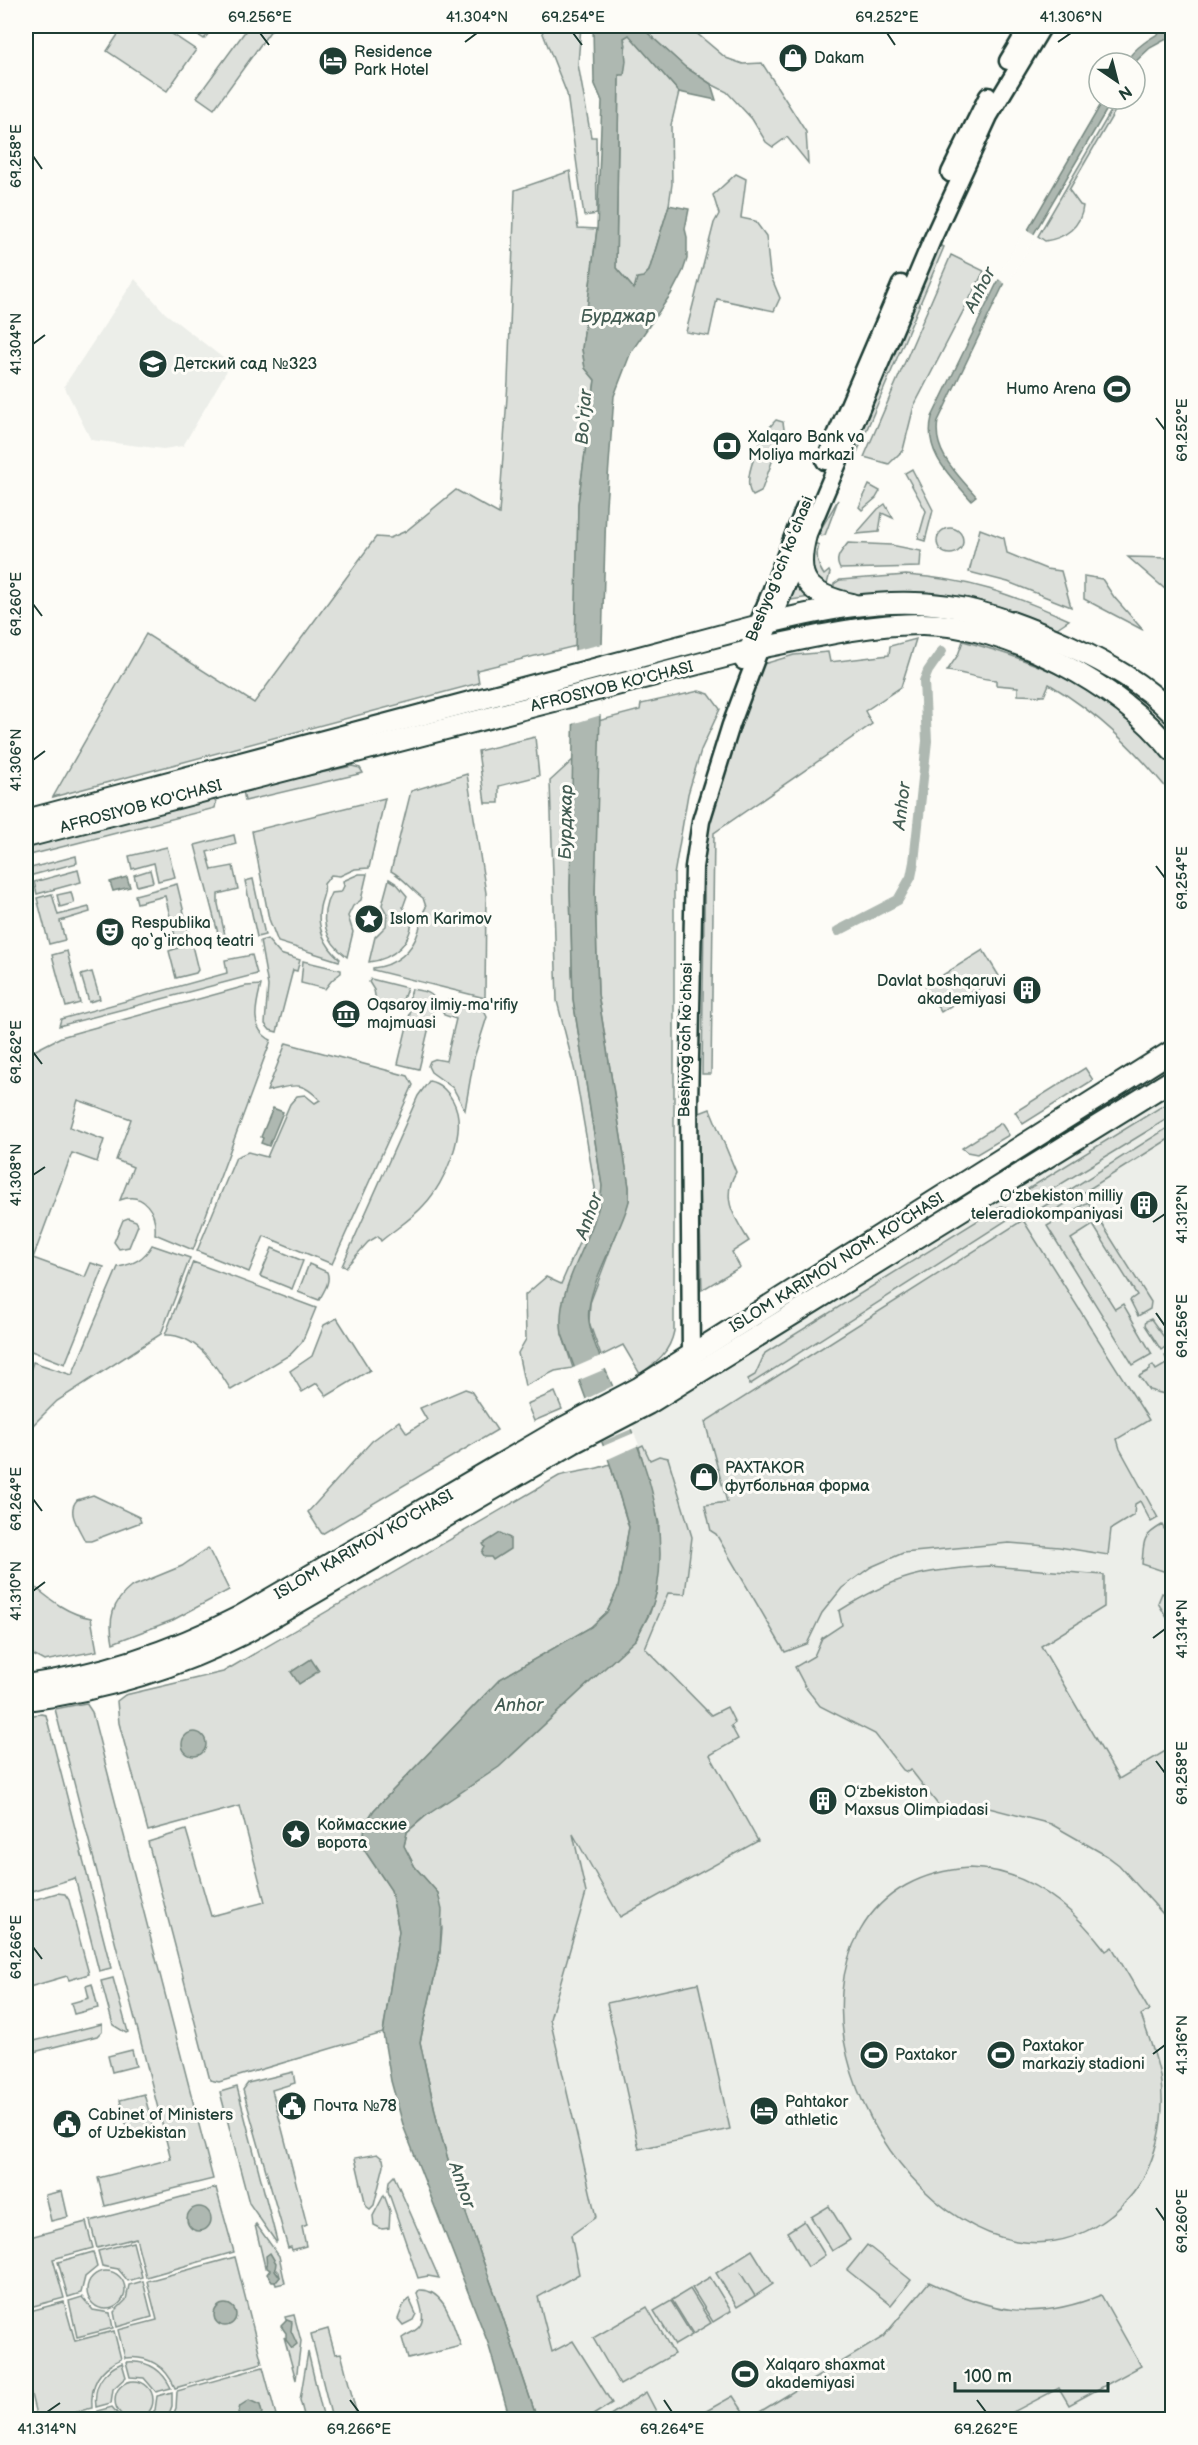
<svg xmlns="http://www.w3.org/2000/svg" width="1198" height="2445" font-family="'Balsamiq Sans',sans-serif">
  <rect width="100%" height="100%" fill="#fdfcf7"/>
  <filter id="ink" filterUnits="userSpaceOnUse"><feTurbulence type="fractalNoise" baseFrequency=".0167" numOctaves="2"/><feDisplacementMap in="SourceGraphic" scale="12" xChannelSelector="R" yChannelSelector="G"/><feConvolveMatrix kernelMatrix="1 2 1 2 8 2 1 2 1" color-interpolation-filters="sRGB"/></filter>
  <g filter="url(#ink)">
    <g fill="#eceee9">
      <path d="M135,279l30,34 62,48 2,6 -46,79 -20,3 -72,-9 -27,-54z"/>
      <path d="M1172,1080v1339h-647l-121,-354 226,-455 -23,-193z"/>
    </g>
    <g fill="#dde0db" stroke="#7e8e88" stroke-width="1.5">
      <path d="M122,26h38l36,24 -29,41 -60,-40 16,-24z"/>
      <path d="M185,26h30l-11,13z"/>
      <path d="M249,26h25l-60,83 -17,-12z"/>
      <path d="M540,26h41l-3,38 13,73h5l1,77 -13,2 -17,-122z"/>
      <path d="M640,26h48l38,32 17,6 19,-1 44,69 2,31 -21,-26 -14,10 -7,-5 -14,-23 -25,-27 -16,-8 -26,-17z"/>
      <path d="M629,34l50,58 -8,33 1,59 -3,21 -20,66 -15,18 -18,-21 3,-193 7,-30 -2,-7z"/>
      <path d="M1118,99h4l-53,91 11,15 3,1c-2,21 -18,32 -38,35l-7,-5z"/>
      <path d="M570,171l8,57 19,1 -15,120 3,19 10,12 -17,124 -2,142 -99,24 2,13 -426,114 93,-163 108,69 122,-166 14,1 16,-7 50,-41 43,24 9,-132 7,-192z"/>
      <path d="M736,174l10,5 -5,39 14,3 11,15 4,38 10,24 -6,13 -57,-12 -8,37 -23,-4 28,-109 5,-9 -6,-19z"/>
      <path d="M939,245l5,2 -91,215 4,-13 2,-19 74,-180z"/>
      <path d="M951,255l33,16 -70,135 -11,44 -14,14 -25,-7z"/>
      <path d="M776,420l7,2 1,7 -23,63 -8,4c-14,-15 10,-64 23,-76z"/>
      <path d="M912,469l21,41 -8,31 -7,-2 8,-28 -21,-38z"/>
      <path d="M869,485l11,6 -4,7 -14,12 -3,-3z"/>
      <path d="M838,500l-13,35 -4,1 -2,-4z"/>
      <path d="M885,504l8,14 -11,-5 -3,19 -23,2 22,-25z"/>
      <circle cx="950" cy="541" r="13"/>
      <path d="M980,529l24,9 3,15 39,16 15,2 10,36 -63,-25 -39,-10z"/>
      <path d="M814,543l5,2c-4,11 -2,20 5,30l5,-4 1,2 -5,19 -16,-25z"/>
      <path d="M848,543l43,2 30,6 -1,16 -80,2c-6,-11 1,-17 8,-26z"/>
      <path d="M1128,557l44,1v29l-3,-1 -4,3z"/>
      <path d="M798,574l12,23 -25,4z"/>
      <path d="M906,575c64,4 105,19 163,45l-15,10c-26,-11 -51,-23 -78,-30 -47,-12 -96,-8 -143,-3l1,-13 6,-4z"/>
      <path d="M1084,576l18,3 12,18 29,33 -59,-31z"/>
      <path d="M916,639l-15,48 -36,24 7,13 -158,109 -3,241h-9l3,-239 55,-170 34,-10 34,-3 2,10 59,-7 1,-9z"/>
      <path d="M963,641c71,19 135,45 187,99 7,7 21,18 22,28 2,8 0,19 0,27 -36,-45 -73,-81 -123,-111l-5,12 -26,-1v-8l-22,-2v-5c-18,-1 -31,-7 -49,-9l11,-16z"/>
      <path d="M699,691l10,3 11,15 -19,41 -13,44 -14,81v456c-4,21 -17,31 -34,43l-17,-29 -22,11 -12,-34 1,-19 39,-103v-13l-31,-193 -3,-102 3,-171 42,-11 1,-6z"/>
      <path d="M535,737l4,39 -40,10v17h-14l-7,-52z"/>
      <path d="M574,759l-4,130 3,110 29,187 -1,15 -39,133 11,34 -18,3 -30,15 -7,-33 8,-14 -1,-44 21,-18 15,7 28,-64 6,-32 -20,-116 -18,-71 -7,-220z"/>
      <path d="M352,766l8,2 3,5 -118,28 -2,-11z"/>
      <path d="M467,774l19,119 -1,105 -112,-28v-2c22,-2 40,-17 46,-38 2,-9 2,-15 7,-23l-3,-9c-11,-8 -19,-20 -32,-27l20,-80z"/>
      <path d="M211,798l5,4 -1,6 -189,48v-10z"/>
      <path d="M385,798l-16,70 -14,1 -15,7 -9,-1 -7,9c2,9 -2,13 -4,23 -4,20 5,39 20,52l-1,2 -61,-19 -9,-23 -17,-88z"/>
      <path d="M234,835l2,9 -29,8 5,18 21,-4 5,23 -20,5v10l7,31 -6,2 -24,-92z"/>
      <path d="M167,847l8,30 -17,4 -4,-18 -22,6 -3,-13z"/>
      <path d="M76,856l1,7 -48,13 -2,-7z"/>
      <path d="M78,870l3,12 -44,12 -3,-12z"/>
      <path d="M150,870l3,12 -16,4 -3,-11z"/>
      <path d="M359,874h8l-6,26 -8,6 -5,10 5,16 -6,25c-22,-16 -29,-39 -16,-64l10,-1 3,-6 -1,-5z"/>
      <path d="M253,879l12,56 -8,2 -12,-56z"/>
      <path d="M389,879l8,5 10,12 -4,11 4,5 5,3c1,27 -18,44 -43,47l6,-25 11,-11 1,-12 -5,-9z"/>
      <path d="M177,884l21,86 -2,3 -20,5 -7,-27 9,-3 -13,-52 -28,7 -2,-8z"/>
      <path d="M71,892l3,11 -14,4 -3,-12z"/>
      <path d="M52,894l6,21 31,-8 1,5 -30,9 5,19 -16,4 -12,-46z"/>
      <path d="M267,939l13,15 20,6 -3,11 -4,-1 -16,62 -7,-2 -5,-6 3,-38 -8,-45z"/>
      <path d="M983,950l16,26 -58,36 -16,-26z"/>
      <path d="M67,951l13,52 -14,4 -14,-52z"/>
      <path d="M252,955l5,19 -198,52 2,-7 166,-46 -2,-13z"/>
      <path d="M303,961l38,9v3l-9,7 -7,9 -24,-6z"/>
      <path d="M92,972l8,27 -11,3 -8,-27z"/>
      <path d="M371,979l36,9 -7,20 -24,-7 -2,-11 -5,-8z"/>
      <path d="M261,985c-5,20 -12,44 10,55l-78,210 -38,-16c2,-22 -11,-43 -35,-34l13,-33 -17,-7 15,-41 -53,-19 -8,27 34,13 -7,22 -25,-9 -39,105 52,19 6,-14 13,4 -39,97 -39,-15v-294l35,-18 21,-6 164,-45z"/>
      <path d="M412,989c9,2 22,2 23,13l-16,67 -21,-5 15,-63 -4,-1z"/>
      <path d="M451,1000l31,7 5,10 -13,41 -9,52 -12,-22 -22,-16 -3,-6 2,-5 5,-2 11,2 10,-42 -12,-4 -3,-9 4,-5z"/>
      <path d="M286,1043l122,33 5,9 -81,179 -68,-28 -15,36 -52,-21 39,-94 12,-5 19,5 23,-53 7,-8 8,-1 10,8 5,-3c-20,-21 -26,-14 -53,-9z"/>
      <path d="M1085,1068l8,12 -70,44 -8,-12z"/>
      <path d="M429,1081c11,2 19,11 24,20 16,29 -8,82 -29,104 -12,14 -29,24 -43,36l-3,-5 -10,6 -22,25 -4,-1 76,-170z"/>
      <path d="M1172,1100v16l-137,84 -7,-11z"/>
      <path d="M710,1109l26,63c-16,27 -1,46 13,69l-17,11 8,15 -38,23 -5,-176z"/>
      <path d="M1001,1123l8,12 -32,19 -10,-2 -5,-4z"/>
      <path d="M1172,1125v12l-129,81 -5,-8z"/>
      <path d="M1088,1202l63,100 -1,7 -12,7 -8,-16 7,-5 -44,-70 -22,14 44,70 8,-5 29,50 -19,11 -86,-139z"/>
      <path d="M1001,1206l17,7 -269,172 -1,-6 7,-4 10,-22z"/>
      <path d="M128,1218l8,3 2,4 -9,22 -10,2 -5,-7 9,-22z"/>
      <path d="M1023,1220l126,200 -32,19 3,10 38,69 -7,4 -11,-21 -5,3 -1,11 -23,14 -3,26 -49,-8 -50,-4 -106,10 -32,14 -29,21 -20,25 -15,31 -22,8 -69,-118 -5,-3 -6,-26 22,-3 -22,-80z"/>
      <path d="M152,1245l38,13 -29,76 -104,67 -31,31v-49l7,-21 39,13 46,-108c16,-3 26,-8 34,-22z"/>
      <path d="M272,1248l31,13 -11,28 -32,-13z"/>
      <path d="M193,1262l123,46 -14,34 -11,12 -60,36c-15,-24 -34,-56 -66,-55z"/>
      <path d="M309,1264l18,8c4,10 -3,19 -8,28l-21,-8z"/>
      <path d="M1172,1272v28c-11,-8 -12,-21 0,-28z"/>
      <path d="M337,1318l33,52 -43,26 -10,-13 -15,9 -12,-21 22,-15 12,-31z"/>
      <path d="M1151,1319l18,25 -8,6 -16,-25 1,-4z"/>
      <path d="M1172,1352v44l-23,-6 -10,-14 11,-6v-3l3,-2 3,5 12,-7 -3,-7z"/>
      <path d="M465,1389l6,2 26,39 -175,104 -14,-22 64,-71 27,-20 8,12 20,-13 -7,-12z"/>
      <path d="M555,1392l7,17 -28,12 -7,-17z"/>
      <path d="M643,1445l7,15 9,-4 9,2 24,79 -7,57 -17,-1 -23,55 66,67 16,-8 8,16 -4,3 7,13 -28,16 48,86 -138,76 -47,-83 13,59 -36,126 46,198 -25,18 8,39 -41,23 14,55 21,-11 39,62 -25,16h-50l-40,-119 -43,-120 -16,-55 -18,-83 20,-90 2,-23 -4,-36 -23,-26 -11,-21 3,-14 229,-193 14,-26 7,-23 2,-67 -20,-76z"/>
      <path d="M610,1464l19,64 -11,60 -11,24 -16,15 -91,52 -126,131 -9,14 -2,24 28,42 8,41 -16,102 -164,49 -9,-2 -62,-238 38,-12 25,86 54,-14 -25,-96 -92,25 -29,-108 -2,-22 8,-6 98,-23 336,-196c18,-5 34,-5 51,-12z"/>
      <path d="M93,1495l46,22 2,5 -50,19h-6c-6,-13 -19,-29 -8,-41z"/>
      <path d="M1162,1525l10,18v31l-30,-10c2,-23 -1,-27 20,-39z"/>
      <path d="M208,1548l21,42 -56,30 -60,23c-5,-23 -1,-41 18,-56l51,-21z"/>
      <path d="M989,1566l115,9v32l-63,39 78,133 53,-32v177l-53,-59 -12,-9 -56,-32 -66,-17 -46,-1 -28,-36 -4,2 -4,-2 -28,-36 -55,-28 -14,-18 -11,-21 19,-11 8,-18 20,-13 -3,-14c57,-36 84,-41 150,-45z"/>
      <path d="M35,1587c17,14 33,27 56,31l6,33 -53,10 -11,-6 -7,-20v-36z"/>
      <path d="M1162,1593l10,5v28l-14,-23z"/>
      <path d="M86,1703l6,9 121,467 -108,27 -7,-28 73,-19 -116,-450z"/>
      <path d="M41,1714l5,1 65,253 -12,3 -24,-93 -49,15v-177z"/>
      <path d="M969,1868c58,1 103,38 137,83l6,-4 37,63 -8,5c7,20 15,40 19,61 7,40 -4,93 -32,123 -138,149 -351,-119 -268,-268 23,-41 64,-60 109,-63z"/>
      <path d="M57,1893l8,1 4,6 20,74 -20,6 -2,-4 -41,12v-86z"/>
      <path d="M113,1978l15,54 -2,1 -13,-8 -12,-44z"/>
      <path d="M698,1983l32,146 -91,20 -32,-146z"/>
      <path d="M92,1984l6,24 -24,6 -3,-11 18,-5 -3,-12z"/>
      <path d="M102,2024v7l-5,5 -71,18v-11z"/>
      <path d="M132,2050l4,16 -24,6 -4,-16z"/>
      <path d="M293,2072l2,11 -23,7 35,135 -5,2 4,19 -14,4 -1,-3 -3,1 -45,-158 5,-7z"/>
      <path d="M237,2087l40,154 -1,1 -27,-39 -29,-111z"/>
      <path d="M144,2094l9,32 -20,5 -6,-3 -7,-28z"/>
      <path d="M377,2154l6,5 1,6 -10,40 -4,4 -4,-3 -11,-48z"/>
      <path d="M394,2176l45,102 -11,-2 -10,2 -30,-87 1,-10z"/>
      <path d="M216,2188l18,64 -88,25 -10,-39 -39,10 -7,-27z"/>
      <path d="M62,2191l6,26 -17,4 -6,-26z"/>
      <path d="M384,2195l6,16 -1,17 -7,1 -8,-4 -1,-9z"/>
      <path d="M829,2206l21,34 -18,11 -21,-34z"/>
      <path d="M804,2221l21,34 -17,12 -21,-35z"/>
      <path d="M86,2222l7,26 -40,11 11,39 -38,10v-70z"/>
      <path d="M256,2224l23,32 6,27 -9,2 -1,-4 5,-4 -1,-5 -11,-12 -3,7 -10,-42z"/>
      <path d="M133,2242l9,35 -14,4 -10,-12 -16,-3 -4,-15z"/>
      <path d="M867,2245l44,35 -20,25 -44,-35z"/>
      <path d="M752,2250l21,34 -18,12 -15,-24 15,24 -18,11 -21,-34z"/>
      <path d="M93,2252l4,15 -12,10 -4,16 -13,4 -10,-35z"/>
      <path d="M235,2257l27,106 -87,25c-9,-22 -27,-33 -50,-30l-7,-28 39,-10 -10,-39z"/>
      <circle cx="106" cy="2290" r="19"/>
      <path d="M710,2277l21,34 -18,11 -21,-34z"/>
      <path d="M143,2281l9,36 -35,10 -3,-15 12,-12 3,-15z"/>
      <path d="M929,2282c63,30 106,40 172,13l40,71 -72,39 -10,-17 -59,31h-252l135,-82z"/>
      <path d="M690,2289l21,34 -18,11 -21,-34z"/>
      <path d="M419,2290c27,-2 34,37 42,56l-53,13 -6,-21c5,-4 13,-6 17,-11 8,-9 0,-24 -2,-34z"/>
      <path d="M82,2297l11,13 17,3 3,15 -36,9 -8,-36z"/>
      <path d="M409,2298l7,16 -3,6 -10,5 -5,-6 5,-13z"/>
      <path d="M671,2301l21,34 -17,10 -21,-34z"/>
      <path d="M64,2302l11,39 39,-10 7,28c-21,9 -31,26 -29,49l-44,11h-11l-11,-45v-62z"/>
      <path d="M647,2307l27,47 -54,31 -27,-47z"/>
      <path d="M294,2315l7,26 -5,39 -12,-43 2,3h7l-8,-23z"/>
      <path d="M328,2329l7,25 6,-1 17,66h-26l-21,-85z"/>
      <path d="M308,2352l16,67h-19l-5,-19z"/>
      <path d="M126,2362c21,-2 36,7 45,26l-15,4 -12,-14 -14,-1z"/>
      <path d="M122,2363l4,14 -13,12 -2,14 -15,4c-3,-21 7,-36 26,-44z"/>
      <path d="M263,2367l14,52 -106,1 5,-12 1,-17z"/>
      <circle cx="134" cy="2400" r="19"/>
      <path d="M172,2392v14l-5,13h-21l9,-9 2,-14z"/>
      <path d="M646,2392l14,27h-56z"/>
      <path d="M733,2396l15,23h-56z"/>
      <path d="M112,2407l10,12h-21l-4,-8z"/>
    </g>
    <g fill="#aeb8b1" stroke="#75877f" stroke-width="1.5">
      <path d="M593,26h47l45,41 26,17 5,16 -37,-8 -50,-57 -5,3 2,23 -2,14h-5l-3,193 18,21 3,-11 6,-1 6,-6 20,-66 20,4 -4,20 2,8v22l-4,12 -12,23 -40,58 -17,44 -8,109 -11,387 3,102 31,193v14c-8,33 -45,89 -40,120 3,23 20,56 29,77 26,59 51,125 39,191 -3,18 -13,34 -21,50l-137,128 -75,50 -17,15 -3,14 11,21 23,26 4,17 -2,42 -20,90 18,83 16,55 43,120 40,119h-27l-22,-76 -84,-215 -13,-47 -8,-48 16,-102 -8,-41 -28,-42 2,-24 9,-14 126,-131 91,-52 16,-15 11,-24 11,-61 -19,-63 -48,-130c-9,-50 37,-97 40,-148l-29,-187 -3,-110 8,-385 17,-124 -10,-12 -3,-19 15,-120 5,-128 -8,-19z"/>
      <path d="M1172,26v10l-22,12 -16,15h-9c11,-18 29,-27 47,-37z"/>
      <path d="M1104,99h9l-111,189 -64,133c-6,31 20,54 38,75l-5,4c-21,-24 -48,-48 -39,-83l64,-132z"/>
      <path d="M127,877l3,10 -17,4 -3,-9z"/>
      <path d="M273,1108l10,4 -14,34 -8,-3 2,-5 -2,-1z"/>
      <path d="M500,1533l10,5v11l-17,11 -2,-3h-6l-3,-4 3,-6 -2,-3z"/>
      <path d="M311,1659l8,12 -20,13 -8,-12z"/>
      <circle cx="194" cy="1744" r="12"/>
      <circle cx="199" cy="2219" r="12"/>
      <path d="M270,2253l6,10 -1,7 5,7 -3,4h-5l-5,-7 3,-4 -3,-2 -1,-12z"/>
      <circle cx="225" cy="2315" r="11"/>
      <path d="M287,2320l5,2 -1,9 6,13 -5,4 -6,-8v-7l-5,-7z"/>
      <path d="M249,2400l11,5 2,8 -3,6h-19l-2,-6 2,-7z"/>
    </g>
    <g fill="#fdfcf7">
      <path d="M1025,229l11,6 -29,50 -10,-7z"/>
      <path d="M603,644l-2,71 -29,9v-73z"/>
      <path d="M603,1355l5,13 -31,13 -6,-12z"/>
      <path d="M615,1385l19,43 -35,15 -15,-43z"/>
      <path d="M634,1433l5,12 -33,15 -5,-13z"/>
    </g>
    <g fill="none" stroke-linecap="round" stroke-linejoin="round">
      <path stroke="#aeb8b1" stroke-width="10" d="M838,931l60,-31 13,-23 3,-15 13,-121 -3,-60 4,-10 14,-20"/>
      <g stroke="#1f3d34" stroke-width="21">
        <g id="secondary">
          <path d="M1008,61l21,-35"/>
          <path d="M950,173l38,-77"/>
          <path d="M825,461l76,-177"/>
          <path d="M743,661l61,-151"/>
          <path d="M689,1365l2,-10 -2,-253 5,-235 7,-46 30,-96 29,-77 172,-408 57,-124 54,-90"/>
        </g>
      </g>
      <g stroke="#1f3d34" stroke-width="24">
        <g id="primary">
          <path d="M806,535c-12,46 2,59 46,69"/>
          <path d="M26,820l730,-194c63,-16 128,-30 193,-20 42,6 83,23 121,40 38,18 73,37 102,67"/>
          <path d="M26,837l734,-189c53,-11 107,-24 162,-24 83,0 200,61 250,127"/>
          <path d="M26,1685c75,-10 145,-33 213,-68l325,-190 76,-40 532,-336"/>
          <path d="M26,1700c78,-10 151,-32 221,-68l326,-189 75,-39 524,-324"/>
        </g>
      </g>
      <use href="#secondary" stroke="#fdfcf7" stroke-width="16"/>
      <use href="#primary" stroke="#fdfcf7" stroke-width="20"/>
    </g>
  </g>
  <path fill="none" stroke="#1f3d34" stroke-width="2" d="M260,33l9,12M573,33l9,12M887,33l8,12M465,42l12,-9M1058,42l13,-9M33,156l9,13M33,344l12,-9M1156,418l9,12M33,604l9,12M33,760l12,-9M1156,866l9,12M33,1052l9,12M33,1175l12,-8M1153,1222l12,-8M1156,1313l9,13M33,1499l9,12M33,1591l12,-9M1153,1638l12,-9M1156,1761l9,12M33,1947l9,12M1153,2054l12,-9M1156,2208l9,13M350,2400l9,12M664,2400l8,12M977,2400l9,12M47,2412l13,-9"/>
  <defs>
    <g id="shop-disc" transform="scale(1.5)"><circle r="9.5" fill="#1f3d34" stroke="#fdfcf7"/><path d="M-5-2.5h2.3a2.7 3.5 0 0 1 5.4 0H5L5.5 6h-11ZM-1.5-2.5h3a1.5 2.3 0 0 0-3 0Z" fill="#fff"/></g>
    <g id="hotel-disc" transform="scale(1.5)"><circle r="9.5" fill="#1f3d34" stroke="#fdfcf7"/><path d="M-6-4.5h1.5V1H6V5H4.5V3h-9V5H-6ZM-4 0a1.8 1.8 0 1 1 3.6 0ZM.5 0V-2.5h3Q6-2.5 6 0Z" fill="#fff"/></g>
    <g id="school-disc" transform="scale(1.5)"><circle r="9.5" fill="#1f3d34" stroke="#fdfcf7"/><path d="M0-5L7-2L0 1L-7-2ZM-4 1L0 2.5L4 1V4Q0 6-4 4Z" fill="#fff"/></g>
    <g id="stadium-disc" transform="scale(1.5)"><circle r="9.5" fill="#1f3d34" stroke="#fdfcf7"/><path d="M0-5a6.5 5 0 1 0 0 10a6.5 5 0 1 0 0-10ZM-3.5-1.8h7v3.6h-7Z" fill="#fff"/></g>
    <g id="bank-disc" transform="scale(1.5)"><circle r="9.5" fill="#1f3d34" stroke="#fdfcf7"/><path d="M-6-4H6V4H-6ZM0-2.3a2.3 2.3 0 1 0 0 4.6a2.3 2.3 0 1 0 0-4.6Z" fill="#fff"/></g>
    <g id="sight-disc" transform="scale(1.5)"><circle r="9.5" fill="#1f3d34" stroke="#fdfcf7"/><path d="M0-6L1.8-2.2L6-1.7L2.9 1.2L3.7 5.4L0 3.3L-3.7 5.4L-2.9 1.2L-6-1.7L-1.8-2.2Z" fill="#fff"/></g>
    <g id="theatre-disc" transform="scale(1.5)"><circle r="9.5" fill="#1f3d34" stroke="#fdfcf7"/><path d="M-5-5.5Q0-4 5-5.5V0Q5 5 0 6Q-5 5-5 0ZM-3.3-2.5H-1v1.5H-3.3ZM1-2.5H3.3v1.5H1ZM-2.8 1Q0 5.5 2.8 1Z" fill="#fff"/></g>
    <g id="building-disc" transform="scale(1.5)"><circle r="9.5" fill="#1f3d34" stroke="#fdfcf7"/><path d="M-4-6H4V6H1V3H-1V6H-4ZM-2.5-4.3h1.7v1.8h-1.7ZM.8-4.3h1.7v1.8H.8ZM-2.5-1h1.7V.8h-1.7ZM.8-1h1.7V.8H.8Z" fill="#fff"/></g>
    <g id="museum-disc" transform="scale(1.5)"><circle r="9.5" fill="#1f3d34" stroke="#fdfcf7"/><path d="M0-6L6-3V-2H-6V-3ZM-5-1h2V3h-2ZM-1-1h2V3h-2ZM3-1h2V3H3ZM-6 4H6V6H-6Z" fill="#fff"/></g>
    <g id="civic-disc" transform="scale(1.5)"><circle r="9.5" fill="#1f3d34" stroke="#fdfcf7"/><path d="M-.6-6.5H3V-4.5H.6V-3L4-1V1h2V6H-6V1h2V-1L-.6-3ZM-1.2 2.5V6h2.4V2.5Z" fill="#fff"/></g>
  </defs>
  <g fill-rule="evenodd">
    <use href="#shop-disc" x="793" y="58"/>
    <use href="#hotel-disc" x="333" y="61"/>
    <use href="#school-disc" x="153" y="364"/>
    <use href="#stadium-disc" x="1117" y="389"/>
    <use href="#bank-disc" x="727" y="446"/>
    <use href="#sight-disc" x="369" y="919"/>
    <use href="#theatre-disc" x="110" y="932"/>
    <use href="#building-disc" x="1027" y="990"/>
    <use href="#museum-disc" x="346" y="1014"/>
    <use href="#building-disc" x="1144" y="1205"/>
    <use href="#shop-disc" x="704" y="1477"/>
    <use href="#building-disc" x="823" y="1801"/>
    <use href="#sight-disc" x="296" y="1834"/>
    <use href="#stadium-disc" x="874" y="2055"/>
    <use href="#stadium-disc" x="1001" y="2055"/>
    <use href="#civic-disc" x="292" y="2106"/>
    <use href="#hotel-disc" x="764" y="2111"/>
    <use href="#civic-disc" x="67" y="2124"/>
    <use href="#stadium-disc" x="745" y="2374"/>
  </g>
  <g text-anchor="middle" dominant-baseline="central" stroke-width="6" stroke-linejoin="round" paint-order="stroke">
    <g font-size="16" fill="#1f3d34" stroke="#fdfcf7" text-anchor="start">
      <text x="354" y="52">Residence<tspan x="354" dy="18">Park Hotel</tspan></text>
      <text x="814" y="58">Dakam</text>
      <text x="174" y="364">Детский сад №323</text>
      <text x="1096" y="389" text-anchor="end">Humo Arena</text>
      <text x="748" y="437">Xalqaro Bank va<tspan x="748" dy="18">Moliya markazi</tspan></text>
      <text x="390" y="919">Islom Karimov</text>
      <text x="131" y="923">Respublika<tspan x="131" dy="18">qo‘g‘irchoq teatri</tspan></text>
      <text x="1006" y="981" text-anchor="end">Davlat boshqaruvi<tspan x="1006" dy="18">akademiyasi</tspan></text>
      <text x="367" y="1005">Oqsaroy ilmiy-ma'rifiy<tspan x="367" dy="18">majmuasi</tspan></text>
      <text x="1123" y="1196" text-anchor="end">Oʻzbekiston milliy<tspan x="1123" dy="18">teleradiokompaniyasi</tspan></text>
      <text x="725" y="1468">PAXTAKOR<tspan x="725" dy="18">футбольная форма</tspan></text>
      <text x="844" y="1792">Oʻzbekiston<tspan x="844" dy="18">Maxsus Olimpiadasi</tspan></text>
      <text x="317" y="1825">Коймасские<tspan x="317" dy="18">ворота</tspan></text>
      <text x="1022" y="2046">Paxtakor<tspan x="1022" dy="18">markaziy stadioni</tspan></text>
      <text x="895" y="2055">Paxtakor</text>
      <text x="785" y="2102">Pahtakor<tspan x="785" dy="18">athletic</tspan></text>
      <text x="313" y="2106">Почта №78</text>
      <text x="88" y="2115">Cabinet of Ministers<tspan x="88" dy="18">of Uzbekistan</tspan></text>
      <text x="766" y="2365">Xalqaro shaxmat<tspan x="766" dy="18">akademiyasi</tspan></text>
    </g>
    <g font-size="16" fill="#1f3d34" stroke="#fdfcf7">
      <text transform="translate(780 569) rotate(-68)">Beshyogʻoch koʻchasi</text>
      <text transform="translate(612 687) rotate(-14)">AFROSIYOB KO'CHASI</text>
      <text transform="translate(141 807) rotate(-15)">AFROSIYOB KO'CHASI</text>
      <text transform="translate(686 1040) rotate(-89)">Beshyogʻoch koʻchasi</text>
      <text transform="translate(837 1263) rotate(-32)">ISLOM KARIMOV NOM. KO'CHASI</text>
      <text transform="translate(364 1545) rotate(-30)">ISLOM KARIMOV KO'CHASI</text>
    </g>
    <g font-size="18" font-style="italic" fill="#435c53" stroke="#fdfcf7">
      <text transform="translate(980 290) rotate(-63)">Anhor</text>
      <text x="618" y="316">Бурджар</text>
      <text transform="translate(584 417) rotate(-86)">Bo‘rjar</text>
      <text transform="translate(902 806) rotate(-83)">Anhor</text>
      <text transform="translate(566 822) rotate(-89)">Бурджар</text>
      <text transform="translate(589 1216) rotate(-70)">Anhor</text>
      <text x="519" y="1705">Anhor</text>
      <text transform="translate(462 2185) rotate(71)">Anhor</text>
    </g>
  </g>
  <rect width="1198" height="2445" fill="none" stroke="#fdfcf7" stroke-width="66"/>
  <g transform="translate(1117 81) rotate(145)"><circle r="28" fill="#fdfcf7" stroke="#a4b0a9" stroke-width="1.5"/>
  <path d="M0-4.5L10 22L0 15L-10 22Z" fill="#1f3d34"/>
  <text y="-9" font-size="16" font-weight="bold" text-anchor="middle" fill="#1f3d34">N</text>
  </g>
  <path d="M955 2382v9h153v-9" fill="none" stroke="#1f3d34" stroke-width="3"/>
  <text x="964" y="2382" font-size="18" fill="#1f3d34" stroke="#fdfcf7" stroke-width="4.5" paint-order="stroke">100 m</text>
  <rect x="33" y="33" width="1132" height="2379" fill="none" stroke="#1f3d34" stroke-width="2"/>
  <g font-size="15" text-anchor="middle" fill="#1f3d34">
    <text x="260" y="22">69.256°E</text>
    <text x="477" y="22">41.304°N</text>
    <text x="573" y="22">69.254°E</text>
    <text x="887" y="22">69.252°E</text>
    <text x="1071" y="22">41.306°N</text>
    <text transform="translate(16 156) rotate(-90)" y="5">69.258°E</text>
    <text transform="translate(16 344) rotate(-90)" y="5">41.304°N</text>
    <text transform="translate(1182 430) rotate(-90)" y="5">69.252°E</text>
    <text transform="translate(16 604) rotate(-90)" y="5">69.260°E</text>
    <text transform="translate(16 760) rotate(-90)" y="5">41.306°N</text>
    <text transform="translate(1182 878) rotate(-90)" y="5">69.254°E</text>
    <text transform="translate(16 1052) rotate(-90)" y="5">69.262°E</text>
    <text transform="translate(16 1175) rotate(-90)" y="5">41.308°N</text>
    <text transform="translate(1182 1214) rotate(-90)" y="5">41.312°N</text>
    <text transform="translate(1182 1326) rotate(-90)" y="5">69.256°E</text>
    <text transform="translate(16 1499) rotate(-90)" y="5">69.264°E</text>
    <text transform="translate(16 1591) rotate(-90)" y="5">41.310°N</text>
    <text transform="translate(1182 1629) rotate(-90)" y="5">41.314°N</text>
    <text transform="translate(1182 1773) rotate(-90)" y="5">69.258°E</text>
    <text transform="translate(16 1947) rotate(-90)" y="5">69.266°E</text>
    <text transform="translate(1182 2045) rotate(-90)" y="5">41.316°N</text>
    <text transform="translate(1182 2221) rotate(-90)" y="5">69.260°E</text>
    <text x="47" y="2434">41.314°N</text>
    <text x="359" y="2434">69.266°E</text>
    <text x="672" y="2434">69.264°E</text>
    <text x="986" y="2434">69.262°E</text>
  </g>
</svg>
